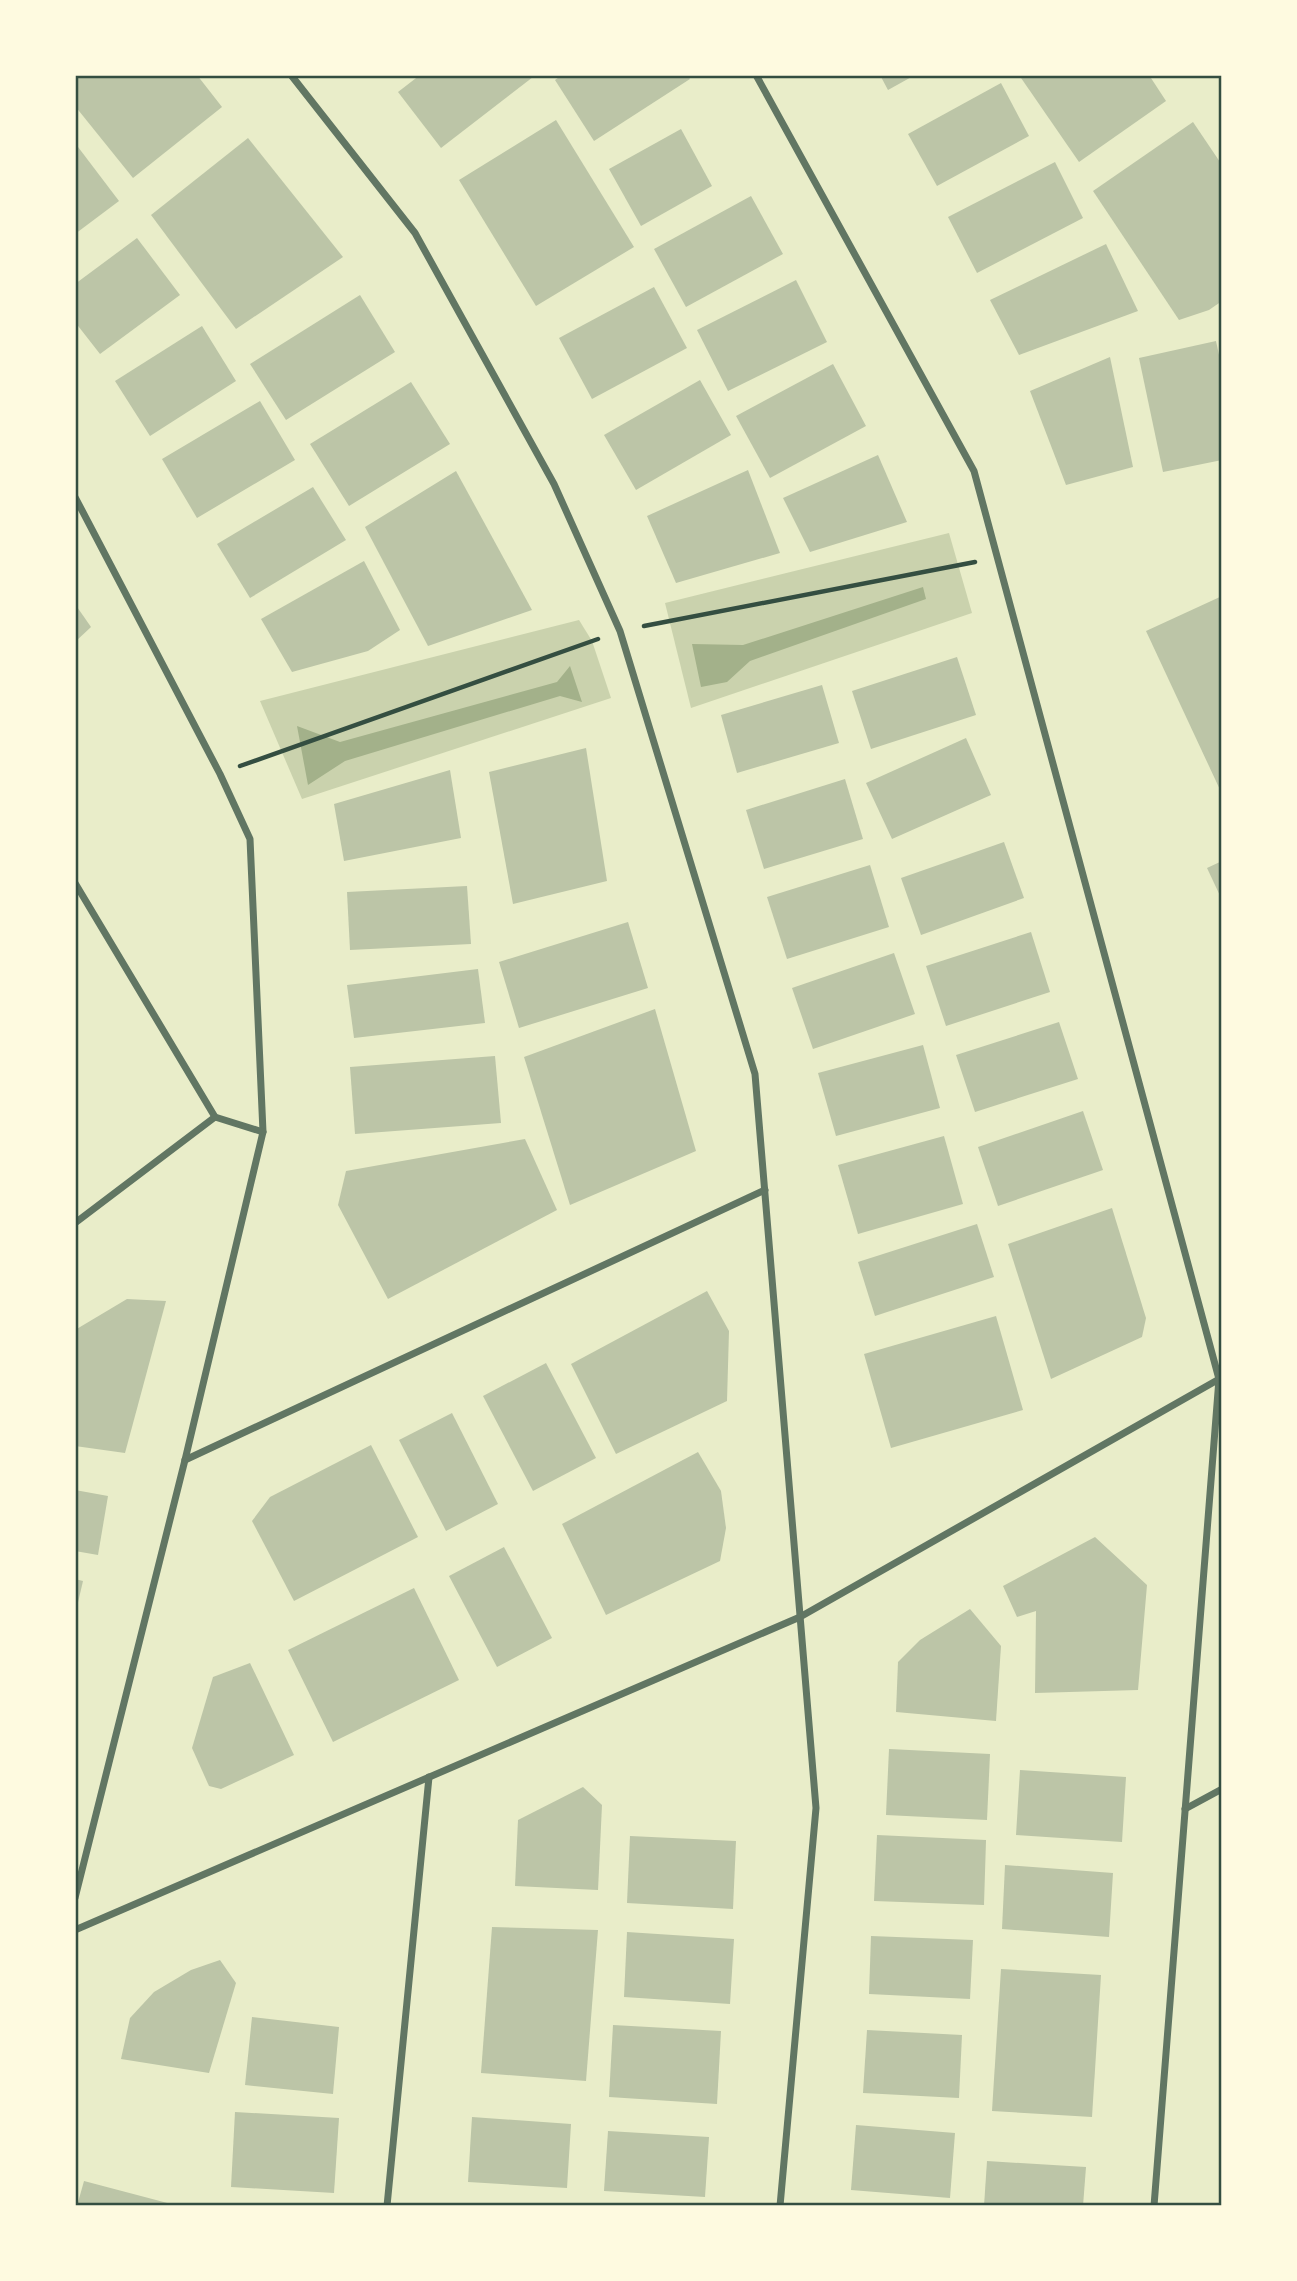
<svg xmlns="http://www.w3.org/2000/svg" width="1297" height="2281" font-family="'PT Sans',sans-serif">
  <rect width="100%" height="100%" fill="#e9edc9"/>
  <g fill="#cad2ad">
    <path d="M949,533l23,80 -281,95 -26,-105z"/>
    <path d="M579,620l13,21 19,57 -309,101 -42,-98z"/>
  </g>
  <g fill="#a3b18a">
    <path d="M923,587l3,12 -176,62 -23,21 -26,5 -9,-43 51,1z"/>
    <path d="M570,666l12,36 -22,-6 -215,65 -37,24 -11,-59 43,16 217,-60z"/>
  </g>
  <g fill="#bcc5a7">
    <path d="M75,75h122l25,32 -89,71 -58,-72z"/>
    <path d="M420,75h112l1,2 -92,71 -43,-56z"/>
    <path d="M562,75h125l3,4 -96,62 -39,-61z"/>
    <path d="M880,75h35l-27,15z"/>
    <path d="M1019,75h130l17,26 -87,61z"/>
    <path d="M1001,83l28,53 -92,50 -29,-52z"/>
    <path d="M556,120l78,127 -98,59 -77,-126z"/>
    <path d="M1193,122l29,43v136l-13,9 -30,10 -86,-129z"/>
    <path d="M681,129l31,57 -71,40 -32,-57z"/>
    <path d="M248,138l95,119 -107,72 -85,-114z"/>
    <path d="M75,143l44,58 -44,33z"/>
    <path d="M1055,162l28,56 -106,55 -29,-56z"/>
    <path d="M751,196l32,58 -97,53 -32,-58z"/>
    <path d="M137,238l43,57 -80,59 -25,-32v-38z"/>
    <path d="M1106,244l32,67 -119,44 -29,-55z"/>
    <path d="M796,280l31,62 -99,49 -31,-61z"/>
    <path d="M654,287l33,61 -95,51 -33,-61z"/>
    <path d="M360,295l35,57 -109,68 -36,-56z"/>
    <path d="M202,326l34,55 -86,55 -35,-55z"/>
    <path d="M1216,341l6,28v91l-59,12 -24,-114z"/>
    <path d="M1110,357l23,110 -67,18 -36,-94z"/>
    <path d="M833,364l33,62 -96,52 -34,-62z"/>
    <path d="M700,380l31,55 -95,55 -32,-55z"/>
    <path d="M411,382l39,62 -101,62 -39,-62z"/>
    <path d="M260,401l35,59 -98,58 -35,-59z"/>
    <path d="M878,455l29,67 -97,30 -27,-54z"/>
    <path d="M748,470l32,83 -104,30 -29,-67z"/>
    <path d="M456,471l76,139 -104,36 -63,-119z"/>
    <path d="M313,487l33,53 -96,58 -33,-54z"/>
    <path d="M364,561l36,69 -32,21 -76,21 -31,-53z"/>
    <path d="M1222,596v198l-76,-163z"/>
    <path d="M75,604l16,23 -16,15z"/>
    <path d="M957,657l19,58 -105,34 -19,-58z"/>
    <path d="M822,685l17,58 -102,30 -16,-58z"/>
    <path d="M966,738l25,57 -99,44 -26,-56z"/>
    <path d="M586,748l21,133 -94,23 -24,-132z"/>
    <path d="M450,770l11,68 -117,23 -10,-57z"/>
    <path d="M845,779l18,60 -99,30 -18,-59z"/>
    <path d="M1004,842l20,56 -103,37 -20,-57z"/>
    <path d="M1222,861v39l-15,-32z"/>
    <path d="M870,865l19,62 -102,32 -20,-62z"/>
    <path d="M467,886l4,58 -121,6 -3,-58z"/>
    <path d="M628,922l20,66 -129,40 -20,-66z"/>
    <path d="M1031,932l19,60 -104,34 -20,-60z"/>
    <path d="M894,953l21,61 -102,35 -21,-61z"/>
    <path d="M478,969l7,54 -131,15 -7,-53z"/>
    <path d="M655,1009l41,142 -126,54 -46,-148z"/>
    <path d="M1059,1022l19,57 -103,33 -19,-57z"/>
    <path d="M923,1045l17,63 -104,28 -18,-63z"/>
    <path d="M495,1056l6,67 -146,11 -5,-67z"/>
    <path d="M1083,1111l20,59 -105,36 -20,-59z"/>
    <path d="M944,1136l19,68 -105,30 -20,-69z"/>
    <path d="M525,1139l32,71 -169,89 -50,-94 8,-34z"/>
    <path d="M1112,1208l34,110 -4,19 -91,42 -43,-135z"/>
    <path d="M977,1224l17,53 -119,39 -17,-54z"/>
    <path d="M707,1291l22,40 -2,70 -111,53 -45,-90z"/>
    <path d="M127,1299l39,2 -41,152 -50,-7v-116z"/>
    <path d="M996,1316l27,94 -132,38 -27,-94z"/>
    <path d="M546,1363l50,95 -63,33 -50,-95z"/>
    <path d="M452,1413l46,91 -52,27 -47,-91z"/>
    <path d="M371,1445l47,92 -124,64 -42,-80 18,-24z"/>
    <path d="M698,1452l23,39 5,37 -6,33 -114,54 -44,-91z"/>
    <path d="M75,1490l33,6 -10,59 -23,-4z"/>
    <path d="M1095,1537l52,48 -9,105 -103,3 1,-82 -19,6 -14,-31z"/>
    <path d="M504,1547l48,91 -55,29 -48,-91z"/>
    <path d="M75,1579l8,2 -7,30h-1z"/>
    <path d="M414,1588l45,92 -126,62 -45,-92z"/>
    <path d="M970,1609l31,37 -5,75 -100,-9 2,-50 22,-22z"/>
    <path d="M250,1663l44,92 -73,34 -12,-3 -17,-38 21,-71z"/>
    <path d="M889,1749l101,5 -3,66 -101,-5z"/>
    <path d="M1020,1770l106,7 -4,65 -106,-7z"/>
    <path d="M583,1787l19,18 -4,85 -83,-4 3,-66z"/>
    <path d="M877,1835l109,5 -2,65 -110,-4z"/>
    <path d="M630,1836l106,5 -3,68 -106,-6z"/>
    <path d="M1005,1865l108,8 -4,64 -107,-8z"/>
    <path d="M492,1927l106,3 -12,151 -105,-8z"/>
    <path d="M627,1932l107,7 -4,65 -106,-7z"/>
    <path d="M871,1936l102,4 -3,59 -101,-5z"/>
    <path d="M220,1960l16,23 -27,90 -88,-14 9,-41 24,-26 37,-22z"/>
    <path d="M1001,1969l100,6 -9,142 -100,-6z"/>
    <path d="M252,2017l87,10 -6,67 -88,-9z"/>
    <path d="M613,2025l108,6 -4,73 -108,-7z"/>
    <path d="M867,2030l95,5 -3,63 -96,-5z"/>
    <path d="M235,2112l104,6 -5,75 -103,-6z"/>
    <path d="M472,2117l99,7 -4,64 -99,-6z"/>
    <path d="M856,2125l99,8 -5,65 -99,-8z"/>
    <path d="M608,2131l101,6 -4,60 -101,-6z"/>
    <path d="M987,2161l99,6 -3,39h-99z"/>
    <path d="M84,2181l91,24v1h-98z"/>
  </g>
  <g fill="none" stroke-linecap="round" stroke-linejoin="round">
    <g stroke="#344e41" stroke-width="4.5">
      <path d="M644,626l331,-64"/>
      <path d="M240,766l358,-127"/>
    </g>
    <g stroke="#617663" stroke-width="7">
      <path d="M291,75l124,158 139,251 66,147 135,443 61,734 -36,398"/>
      <path d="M756,75l218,396 245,908 -65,827"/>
      <path d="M75,497l145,277 30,65 13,293 -78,328 -110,438"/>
      <path d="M75,883l140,234 48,15"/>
      <path d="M75,1223l140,-106"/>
      <path d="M185,1460l580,-270"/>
      <path d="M1185,1809l37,-20"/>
      <path d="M75,1930l725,-313 421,-239"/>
      <path d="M387,2206l42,-429"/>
    </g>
  </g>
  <rect width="1297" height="2281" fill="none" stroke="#fefae0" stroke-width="154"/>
  <rect x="77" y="77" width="1143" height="2127" fill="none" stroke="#344e41" stroke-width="2.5"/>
</svg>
